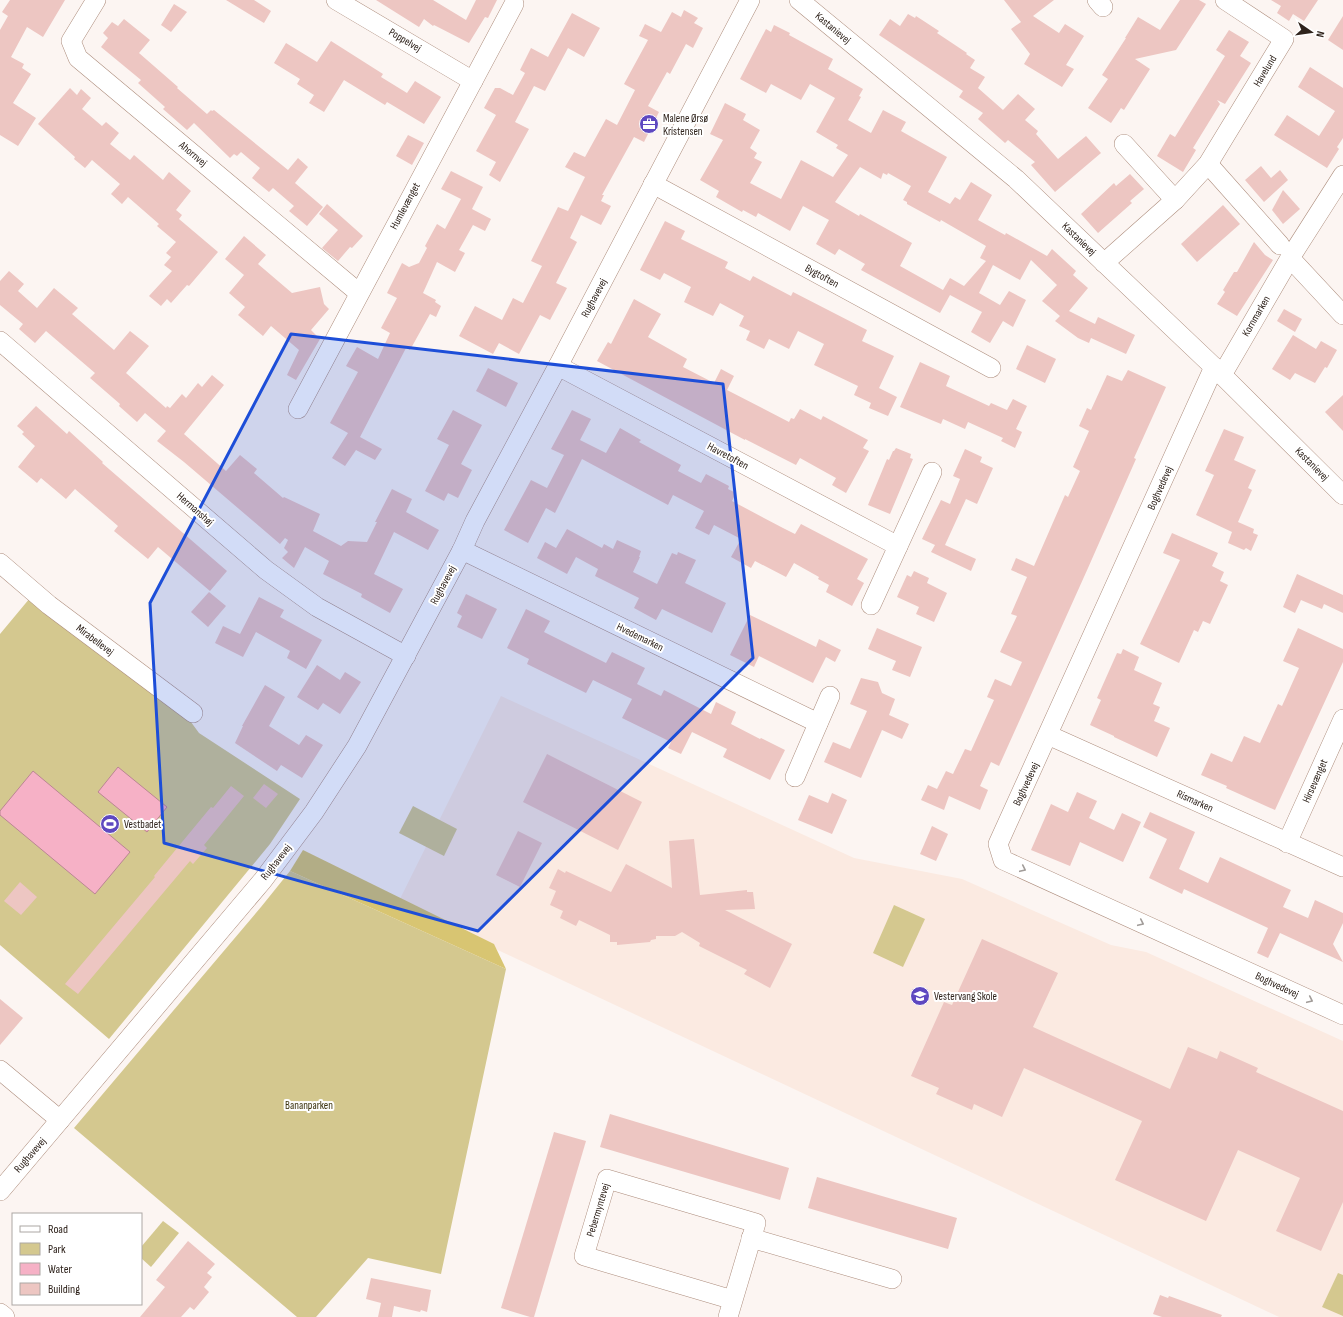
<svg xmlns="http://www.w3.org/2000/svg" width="1343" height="1317" font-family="'Sofia Sans Condensed',sans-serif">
  <rect width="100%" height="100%" fill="#fcf5f2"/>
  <path fill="#fbeae1" d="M501,696l353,162 108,21 149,66 35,7 197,89v276h-64l-881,-414z"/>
  <g fill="#d4c88f">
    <path d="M30,598l158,120 11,15 101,66 -30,45 -161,195 -109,-94v-311z"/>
    <path d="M413,806l44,23 -13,27 -45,-23z"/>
    <path d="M290,871l216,98 -65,305 -73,-16 -52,59h-19l-223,-189 187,-221z"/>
    <path d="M894,905l31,14 -22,48 -30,-14z"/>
    <path d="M163,1221l16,12 -28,34 -10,-9v-11z"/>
    <path d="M1338,1273l5,2v41l-21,-9z"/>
  </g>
  <path fill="#d8c572" d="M303,850l191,94 12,25 -216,-98z"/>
  <g fill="#f6b1c6" stroke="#ba8693">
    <path d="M118,767l49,40 -20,25 -49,-40z"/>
    <path d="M33,771l97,81 -35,42 -95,-79v-4z"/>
  </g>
  <g fill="#edc6c2" fill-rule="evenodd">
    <path d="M10,0h55l-22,37 -16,-10 -16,30 13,7 -2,4 9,6 -18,29 23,15 -18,28 -18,-11v-105l8,-14 -6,-4z"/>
    <path d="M226,0h28l17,11 -7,12z"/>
    <path d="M376,0h57l33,20 10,-20h21l-9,18 -3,-1 -16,26 -35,-18 -1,1 -9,-7 -5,8z"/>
    <path d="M1004,0h50l-21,16 26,17 6,-9 19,12 -18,29 8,4 -12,18 -38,-23 6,-10 -19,-25 10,-7z"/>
    <path d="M1180,0h19l7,4 -30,46 -41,9 15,10 -26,41 -3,-2 -10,15 -23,-15 20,-29 -6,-4 24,-37h-1l13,-21 22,13z"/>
    <path d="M1271,0h47l-14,21 -11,-7 -4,7 -12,-8 4,-7z"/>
    <path d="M174,4l13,8 -16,20 -10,-7z"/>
    <path d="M684,10l14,8 -4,5 9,5 -10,20 -7,-4 -16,30 -3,-2 -19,34 11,6 -15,30 -10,-5 -32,58h2l-3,6 10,5 -10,19 -20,-10 -11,23 7,4 -21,41 11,5 -17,32 -10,-5 -21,39 -20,-11 -6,11 -34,-18 16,-30 27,14 11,-22 10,5 19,-37 -11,-5 27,-54 10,4 17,-34 -20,-10 9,-15 11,5 21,-38 11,6 18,-35 -11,-6 24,-44 -9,-4 6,-12 16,8 11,-20 9,5z"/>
    <path d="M572,13l28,15 -16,29 -16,-9 -23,43 -11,-5 -19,36 14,7 -29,53 -11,-7 7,-13 -20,-11 20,-36 -12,-7 11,-20h5l13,7 12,-22 -5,-3 11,-22 17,9z"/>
    <path d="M908,14l7,4 1,-2 23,15 -2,2 30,20 -1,1 9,6 -5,8 15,9 -7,11 25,22 15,-16 17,15 -10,11 13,11 -2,3 22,25 28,-23 15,17 -46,39 -24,-27 4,-3 -27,-22 -3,3 -27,-24 5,-6 -24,-16 4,-6 -84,-56 11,-16 10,7z"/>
    <path d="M1343,16v34l-15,-10z"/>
    <path d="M124,19l26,21 -11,13 39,34 -1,1 30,26 4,-4 1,1 2,-1 74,60 10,-12 10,9 -13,16 28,24 -16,19 -18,-15 5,-5 -21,-18 -4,4 -17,-14 8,-10 -19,-16 -4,4 -3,-2 -4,4 -36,-35 -7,7 -24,-21 2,-2 -27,-24 3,-3 -40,-33 7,-9 -5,-5 9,-11 6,4z"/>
    <path d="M774,25l16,8 -1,2 44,24 -5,10 35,20 -4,7 2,1 -13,23 23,13 12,-23 23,12 -5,9 46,26 -19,35 22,12 5,-7 5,3 11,-18 21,13 -14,25 27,15 1,-2 41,23 5,-7 24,22 -3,4 15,13 -19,23 26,13 3,-7 37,18 -9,19 -35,-16 -2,5 -11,-5 -23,-17 5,-5 -18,-15 15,-16 -26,-25 -11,20 -27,-15 -14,28 21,12 9,-14 17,9 -13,27 -10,-6 -13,22 -19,-11 11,-20 -32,-17 -10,18 -79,-43 4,-6 -26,-15 -4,6 -19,-11 13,-24 -26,-14 -13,25 -32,-18 -2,4 -13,-7 -1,2 -26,-15 3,-6 -19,-11 23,-40 -13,-6 15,-31 21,11 -3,6 17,10 -10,18 7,5 -3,5 8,4 -12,21 31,16 20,-39 32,17 15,-22 -12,-7 2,-3 -22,-13 19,-34 -25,-14 -9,16 -30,-16 -5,9 -26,-14 26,-50 5,3zM860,167l21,12 2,-6 4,2 1,-2 23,13 -8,14 4,2v2l33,18 1,-2 45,26 -6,12 6,3 -22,25 -14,-8 -7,12 -43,-24 12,-23 -52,-29 -1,2 -24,-14z"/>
    <path d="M1229,30l20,12 -9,14 11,7 -26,41 -8,-4 3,4 -27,44 3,2 -13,22 -26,-16 13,-22 5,3 50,-81 -9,-6z"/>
    <path d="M331,41l52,33 -2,3 26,16 8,-12 26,16 -17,27 -37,-22 -2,3 -41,-25 -20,32 -15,-9 5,-8 -17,-11 3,-5 -26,-16 12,-20 31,19z"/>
    <path d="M1310,67l33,21v50l-6,9 2,2 -12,19 -53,-33 13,-20 32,21 16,-25 -37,-24z"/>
    <path d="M70,88l7,7 4,-6 10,9 -9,11 20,17 4,-4 13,11 -9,11 20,16 4,-5 29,25 6,-8 22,19 -15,19 6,5 -3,4 39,33 -29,34 -2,-1 -16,18 -4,-4 -6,7 -12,-10 23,-25 -8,-6 7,-8 -5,-4 10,-11 -19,-16 2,-2 -31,-27 -6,7 -11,-10 9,-10 -28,-24 -7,8 -11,-9 1,-2 -37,-33z"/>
    <path d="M408,135l16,8 -12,22 -16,-9z"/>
    <path d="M1261,166l10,12 9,-8 8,10 -24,22 -19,-22z"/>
    <path d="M451,171l32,16 -11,22 19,10 -6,12 -12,-6 -14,25 6,3 -10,19 -18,-10 -14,31 13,7 -1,2 6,4 -5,11 -6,-3 -20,36 -4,-2 -46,89 22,12 -7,11 -19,-10 -11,16 -13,-8 16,-25 -18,-10 28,-51 -12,-6 11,-19 21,12 12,-26 -9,-5 16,-30 -10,-5 15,-30 7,4 10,-4 8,-15 -2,-2 12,-22 8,5 16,-30 -20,-10z"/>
    <path d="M1130,174l14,15 -14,12 2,2 -34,30 -17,-19 33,-31 2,3z"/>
    <path d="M1283,190l17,19 -17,15 -11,-14z"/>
    <path d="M327,204l36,32 -11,12 -2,-1 -12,14 -16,-13 16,-18 -19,-16z"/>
    <path d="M1223,205l17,19 -43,38 -16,-18z"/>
    <path d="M665,221l20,10 -4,8 47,23 -3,6 25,13 3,-5 38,20 2,-4 74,38 -5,11 32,15 -15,32 18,9 -9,19 -19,-8 2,-5 -17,-8 4,-9 -44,-21 10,-21 -26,-13 -9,18 -20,-10 -5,10 -18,-9 4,-9 -11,-5 5,-10 -24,-13 -7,13 -29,-14 7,-15 -27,-14 -4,7 -20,-10z"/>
    <path d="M244,236l22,19 -8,9 34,29 28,-6 4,17 5,5 -18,21 9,9 -24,41 -9,-5 12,-25 -28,-24 -8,10 -25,-21 7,-8 -16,-14 15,-18 -19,-16z"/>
    <path d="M1254,242l11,13 8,5 -36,56 -20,-12 8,-12 -2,-2 11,-18h3z"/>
    <path d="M9,271l15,13 -6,7 19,17 17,-20 24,20 -6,6 42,36 16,-19 19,15 -23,27 40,35 1,-2 3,2 12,-14 4,4 12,-15 4,4 10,-12 12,10 -40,49 42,37 14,-16 17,14 -3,4 29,25 1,-1 36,17 -7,17 28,15 7,-5 19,1 10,-20h-2l17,-33 20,10 -6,13 33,18 -11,20 -34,-18 -20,42 29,15 -13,24 -29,-16 1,-3 -39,-20 6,-13 -24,-14 -11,21 -12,-10 6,-6 -4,-4 4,-8 -3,-2 -5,6 -96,-82 -27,-21 9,-10 -21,-18 -8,9 -18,-16 1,-2 -30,-26 5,-5 -49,-42 -11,12 -16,-14 4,-5 -23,-19v-24z"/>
    <path d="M634,299l27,15 -13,23 39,22 -4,8 31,16 7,-14 13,7 -7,14 62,32 2,-4 3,1 6,-10 21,11 2,-4 45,24 -5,8 6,3 -23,42 -14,-8 4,-7 -36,-20 -4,7 -51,-26v1l-148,-79 11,-19 3,2z"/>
    <path d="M1284,309l18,10 -7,13 -18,-11z"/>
    <path d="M1293,335l23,14 5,-8 16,9 -10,18 -2,-1 -10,16 -20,-10 -5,7 -18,-11z"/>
    <path d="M1027,345l29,14 -11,24 -29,-14z"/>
    <path d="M920,362l30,14 -4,10 43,20 2,-3 16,7 6,-11 14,7 -11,23 6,3 -7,16 -14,-7 2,-3 -35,-16 -3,7 -22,-10 -2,5 -41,-17z"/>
    <path d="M488,368l30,15 -12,24 -30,-16z"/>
    <path d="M1128,370l38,17 -32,71 2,1 -48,109 -89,198 -8,-4 -11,24 8,4 -8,20 -31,-14 -5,14 -23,-10 7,-15 9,4 9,-18 7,3 12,-25 6,2 23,-51 -7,-3 8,-18 16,7 11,-24 -22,-10 17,-36 -6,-2 16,-37 -16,-7 5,-12 18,8 31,-71 3,2 12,-26 -7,-4 16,-36 -10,-5 8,-18 4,2 16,-35 15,6z"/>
    <path d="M1343,395v36l-18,-19z"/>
    <path d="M36,406l31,28 2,-3 34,31 -1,1 125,108 -17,20 -52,-44 -10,12 -34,-28 4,-5 -43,-37 -9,10 -25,-21 -4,5 -19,-16 17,-21 -13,-12 2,-2 -7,-6z"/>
    <path d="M453,410l29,15 -21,39 11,6 -14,28 -10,-5 -4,8 -19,-10 24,-46 -12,-6z"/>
    <path d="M572,410l19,9 -11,21 26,13 14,-25 21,12 -2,2 42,23 -3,6 23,12 5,-9 23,12 -1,3 8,4 -4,8 51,27 12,6 6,-10 67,35 -11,20 7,4 -12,23 -26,-14 3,-7 -11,-6 1,-2 -25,-14 -8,14 -31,-16 -4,7 -20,-11 10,-18 -27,-14 -5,10 -14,-7 9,-17 -31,-16 -5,10 -86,-46 -27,54 -9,-5 -18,35 -24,-13 27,-50 16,8 17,-33 -13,-6z"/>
    <path d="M1224,429l20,8 -10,23 22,10 -8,18 4,2 -14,32 16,7 -1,4 5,2 -7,16 -5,-3 -2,2 -16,-7 4,-11 -36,-17 18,-40 -9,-4z"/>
    <path d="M896,448l15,6 -1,4 3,1 -23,55 -22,-9 19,-46 2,1 4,-9h1z"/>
    <path d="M965,449l17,8 -2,5 13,6 -16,36 -11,-5 -21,46 31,14 -5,12 -40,-19 4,-7 -13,-6 19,-39 9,4 10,-25 -7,-3z"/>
    <path d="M567,529l35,19 2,-4 9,5 4,-9 24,11 -2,6h1l-7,15 24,12 15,-31 5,2 1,-3 18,8 -11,23 41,20 -14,30 -50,-24 -6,11 -22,-12 5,-10 -44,-22 3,-7 -22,-12 -9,17 -30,-16 8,-16 11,6z"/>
    <path d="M1172,533l46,20 -6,13 12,6 -4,9 8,4 -18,39 -7,-3 -5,11 -4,-2 -15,33 -39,-19 40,-84 -17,-7z"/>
    <path d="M914,571l15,7 -2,5 20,10 -13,29 -18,-8 3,-7 -22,-10 10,-22 4,2z"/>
    <path d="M1297,574l46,21v18l-19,-9 -2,5 -21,-9 -6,13 -12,-6z"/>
    <path d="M209,592l17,14 -18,21 -17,-15z"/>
    <path d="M466,594l31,15 -15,30 -25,-12 5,-11 -5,-3z"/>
    <path d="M259,597l25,13 -4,7 42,23 -16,29 -19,-11 3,-7 -34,-19 -13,25 -28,-14 8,-17 17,8z"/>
    <path d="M526,609l24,12 -6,11 62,31 6,-11 33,16 -8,16 24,12 3,-6 47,24 5,-12 20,10 -5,12 29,15 1,-1 24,12 -15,30 -47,-23 4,-8 -35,-17 -11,22 -13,-6 3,-6 -49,-24 10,-19 -39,-19 -7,13 -59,-29 2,-5 -22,-11z"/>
    <path d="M750,615l66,32 3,-8 22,11 -6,12 -9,-5 -13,26 -54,-27 -5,11 -24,-12z"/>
    <path d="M877,628l45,19 -12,30 -18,-7 4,-9 -28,-12z"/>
    <path d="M1298,628l45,21v13l-68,148 -49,-22 1,-2 -26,-11 10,-22 21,9 12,-26 16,7 18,-39 4,2 17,-38 -16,-7z"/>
    <path d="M1123,649l16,8 -5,13 28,13 -9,21 7,3 -6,14 16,7 -13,29 -43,-20v-1l-24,-11 11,-25 -4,-2 20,-45 4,1z"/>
    <path d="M317,665l23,15 5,-8 16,10 -21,32 -17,-11 -5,7 -21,-13z"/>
    <path d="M861,678l17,4 4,11 13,6 -6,16 20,9 -7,15 -20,-9 -21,48 -37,-16 9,-20 17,7 17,-38 -17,-7z"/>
    <path d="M265,685l20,12 -16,29 30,19 7,-10 17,10 -21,33 -21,-13 -4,6 -42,-28 8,-17h-1z"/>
    <path d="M547,754l95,48 -24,48 -95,-48z"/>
    <path d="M264,784l14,10 -12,14 -13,-10z"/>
    <path d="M231,786l13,10 -40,49 3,3 -14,16 -3,-3 -112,133 -13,-10 90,-107 -1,-1 57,-69 2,1z"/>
    <path d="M1077,792l20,9 -8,17 25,12 8,-17 19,9 -18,40 -43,-20 -10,24 -39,-16 20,-46 17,8z"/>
    <path d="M832,793l15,7 -15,34 -34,-14 11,-25 19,8z"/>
    <path d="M1150,812l45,20 -16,37 29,14 12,-26 71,33 -8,17 25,11 7,-18 28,13v10l-10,21 10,18 -63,-29 -12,25 -11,-5 11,-25 -84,-39 -2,5 -33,-16 18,-39 -24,-12z"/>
    <path d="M932,826l16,8 -12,27 -16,-7z"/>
    <path d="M518,831l24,12 -22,44 -24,-12z"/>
    <path d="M694,839l6,56 47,-5v2h6l2,17 -30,1 67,34 -22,44 -26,-14 3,-4 -48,-24 1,-3 -18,-11 -7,4h-19v3l-5,1 -1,2 -33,3v-3h-7v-7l-31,-15 -3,6 -16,-8 3,-7 -13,-6 6,-14 -7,-3 9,-19 7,4 1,-2 45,21 15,-28 46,24 -3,-47z"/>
    <path d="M20,882l17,15 -16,18 -17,-14z"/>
    <path d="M982,939l76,34 -25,54 137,62 18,-42 29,12 3,-8 38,17 -2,4 87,39v91l-22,49 -45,-20 24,-53 -62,-28 -32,71 -91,-41 27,-59 -118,-53 -22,49 -28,-13 -2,6 -36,-16 3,-6 -28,-12 33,-74 8,3z"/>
    <path d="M0,999l23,19 -23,27z"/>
    <path d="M610,1114l179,54 -9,32 -180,-53z"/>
    <path d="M554,1132l32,9 -52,176h-4l-29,-9z"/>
    <path d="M817,1177l140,41 -9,31 -140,-41z"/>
    <path d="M188,1241l27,23 -8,9 5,4 -8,10 5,5 -15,18 -4,-3 -9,10h-41l25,-30 -9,-7z"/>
    <path d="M371,1278l60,12 -4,22 -6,-2 -1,2 -26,-6 -2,11h-14l3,-14 -15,-4z"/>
    <path d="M1160,1295l8,3 1,-2 53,19 -1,2h-59l-9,-3z"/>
  </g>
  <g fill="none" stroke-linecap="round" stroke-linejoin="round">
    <g stroke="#ad8d7d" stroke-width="20">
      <g id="minor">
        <path d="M96,0l-25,41 7,17 281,235"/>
        <path d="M336,0l137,81"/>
        <path d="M799,0l217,179 198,188 129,128"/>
        <path d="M1097,0l6,7"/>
        <path d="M1124,144l51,56"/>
        <path d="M1208,164l72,81"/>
        <path d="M653,184l338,184"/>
        <path d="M1290,258l53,57"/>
        <path d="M1104,263l71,-63 33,-36 76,-125 -59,-39"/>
        <path d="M0,341l266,229 51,37 89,49"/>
        <path d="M558,366l340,180"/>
        <path d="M1214,367l-216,477 5,16 340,155"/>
        <path d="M1222,375l68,-117 53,-83"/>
        <path d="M298,409l216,-405"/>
        <path d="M462,550l356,173"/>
        <path d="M0,563l49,42 144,108"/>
        <path d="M871,605l61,-133"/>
        <path d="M1048,735l295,132"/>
        <path d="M795,777l35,-81"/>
        <path d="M1287,843l56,-124"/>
        <path d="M0,1070l60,50"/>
        <path d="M0,1191l263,-311 51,-68 43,-66 105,-196 13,-29 83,-155 192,-366"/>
        <path d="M751,1238l141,41"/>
        <path d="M0,1313l5,4"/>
        <path d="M728,1317l28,-94 -149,-44 -23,77 149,44"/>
      </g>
    </g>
    <use href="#minor" stroke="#fff" stroke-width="19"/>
  </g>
  <defs><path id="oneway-chevron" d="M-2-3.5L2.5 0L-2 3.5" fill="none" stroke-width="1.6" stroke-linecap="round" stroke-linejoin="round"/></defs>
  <g stroke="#a19c99">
    <use href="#oneway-chevron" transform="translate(1023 869) rotate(25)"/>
    <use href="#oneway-chevron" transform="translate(1141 923) rotate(25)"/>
    <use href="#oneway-chevron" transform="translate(1310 1000) rotate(25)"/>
  </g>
  <path fill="#1d4ed8" fill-opacity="0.2" stroke="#1d4ed8" stroke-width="3" stroke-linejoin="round" d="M291,334l432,50 30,274 -275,273 -314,-88 -14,-240z"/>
  <defs>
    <g id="office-disc" transform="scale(1)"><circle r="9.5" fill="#5e48c0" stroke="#fff"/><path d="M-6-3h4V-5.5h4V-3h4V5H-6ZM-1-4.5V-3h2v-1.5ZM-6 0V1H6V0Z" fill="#fff"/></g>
    <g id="stadium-disc" transform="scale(1)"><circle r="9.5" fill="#5e48c0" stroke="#fff"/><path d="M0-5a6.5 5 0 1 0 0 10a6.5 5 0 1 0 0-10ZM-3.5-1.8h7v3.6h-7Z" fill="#fff"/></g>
    <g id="school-disc" transform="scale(1)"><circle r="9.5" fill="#5e48c0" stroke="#fff"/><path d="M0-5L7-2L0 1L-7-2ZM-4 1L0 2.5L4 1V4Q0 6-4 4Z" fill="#fff"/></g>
  </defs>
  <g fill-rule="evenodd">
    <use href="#office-disc" x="649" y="124"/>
    <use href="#stadium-disc" x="110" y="824"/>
    <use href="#school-disc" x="920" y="996"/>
  </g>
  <g text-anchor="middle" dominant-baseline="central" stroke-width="4" stroke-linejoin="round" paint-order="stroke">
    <g font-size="11" fill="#2f231c" stroke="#fff">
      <text transform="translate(833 28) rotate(40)">Kastanievej</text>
      <text transform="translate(405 40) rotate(31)">Poppelvej</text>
      <text transform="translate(1265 71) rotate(-59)">Havelund</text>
      <text transform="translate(193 154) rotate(40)">Ahornvej</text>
      <text transform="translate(405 206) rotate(-62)">Humlevænget</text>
      <text transform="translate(1079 239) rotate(44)">Kastanievej</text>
      <text transform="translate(822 276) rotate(29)">Bygtoften</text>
      <text transform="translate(594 298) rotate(-62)">Rughavevej</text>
      <text transform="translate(1256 316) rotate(-60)">Kornmarken</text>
      <text transform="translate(728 456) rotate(28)">Havretoften</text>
      <text transform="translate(1312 464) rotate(45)">Kastanievej</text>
      <text transform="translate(1160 488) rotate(-66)">Boghvedevej</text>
      <text transform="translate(195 509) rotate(41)">Hermanshøj</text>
      <text transform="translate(443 585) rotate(-62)">Rughavevej</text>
      <text transform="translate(640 637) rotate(26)">Hvedemarken</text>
      <text transform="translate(95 640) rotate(37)">Mirabellevej</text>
      <text transform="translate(1315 781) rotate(-66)">Hirsevænget</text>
      <text transform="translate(1026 784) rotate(-65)">Boghvedevej</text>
      <text transform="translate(1195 801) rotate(24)">Rismarken</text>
      <text transform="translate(276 862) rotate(-52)">Rughavevej</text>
      <text transform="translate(1277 985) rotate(25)">Boghvedevej</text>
      <text transform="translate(30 1155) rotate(-49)">Rughavevej</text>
      <text transform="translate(598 1210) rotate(-73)">Pebermyntevej</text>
    </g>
    <g font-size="11" fill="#2f231c" stroke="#fff" text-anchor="start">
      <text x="663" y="118">Malene Ørsø<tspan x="663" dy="13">Kristensen</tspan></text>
      <text x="124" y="824">Vestbadet</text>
      <text x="934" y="996">Vestervang Skole</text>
    </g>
    <g font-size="11" fill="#39300b" stroke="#fff">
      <text x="309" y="1105">Bananparken</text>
    </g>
  </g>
  <rect x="12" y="1213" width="130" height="92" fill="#ffffff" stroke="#aca7a4"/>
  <rect x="20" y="1226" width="20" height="6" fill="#ffffff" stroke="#aca7a4"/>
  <text x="48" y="1233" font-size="12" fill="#2f231c">Road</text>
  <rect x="20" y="1243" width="20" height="12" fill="#d4c88f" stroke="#aca7a4"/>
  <text x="48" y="1253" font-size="12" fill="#2f231c">Park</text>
  <rect x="20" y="1263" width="20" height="12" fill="#f6b1c6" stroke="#aca7a4"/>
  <text x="48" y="1273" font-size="12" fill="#2f231c">Water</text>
  <rect x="20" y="1283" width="20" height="12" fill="#edc6c2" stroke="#aca7a4"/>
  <text x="48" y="1293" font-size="12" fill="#2f231c">Building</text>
  <g transform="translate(1311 32) rotate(103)" stroke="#ffffff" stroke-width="3" paint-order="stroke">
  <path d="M0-3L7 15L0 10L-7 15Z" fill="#2f231c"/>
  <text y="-6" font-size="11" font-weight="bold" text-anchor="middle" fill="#2f231c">N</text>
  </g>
</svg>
